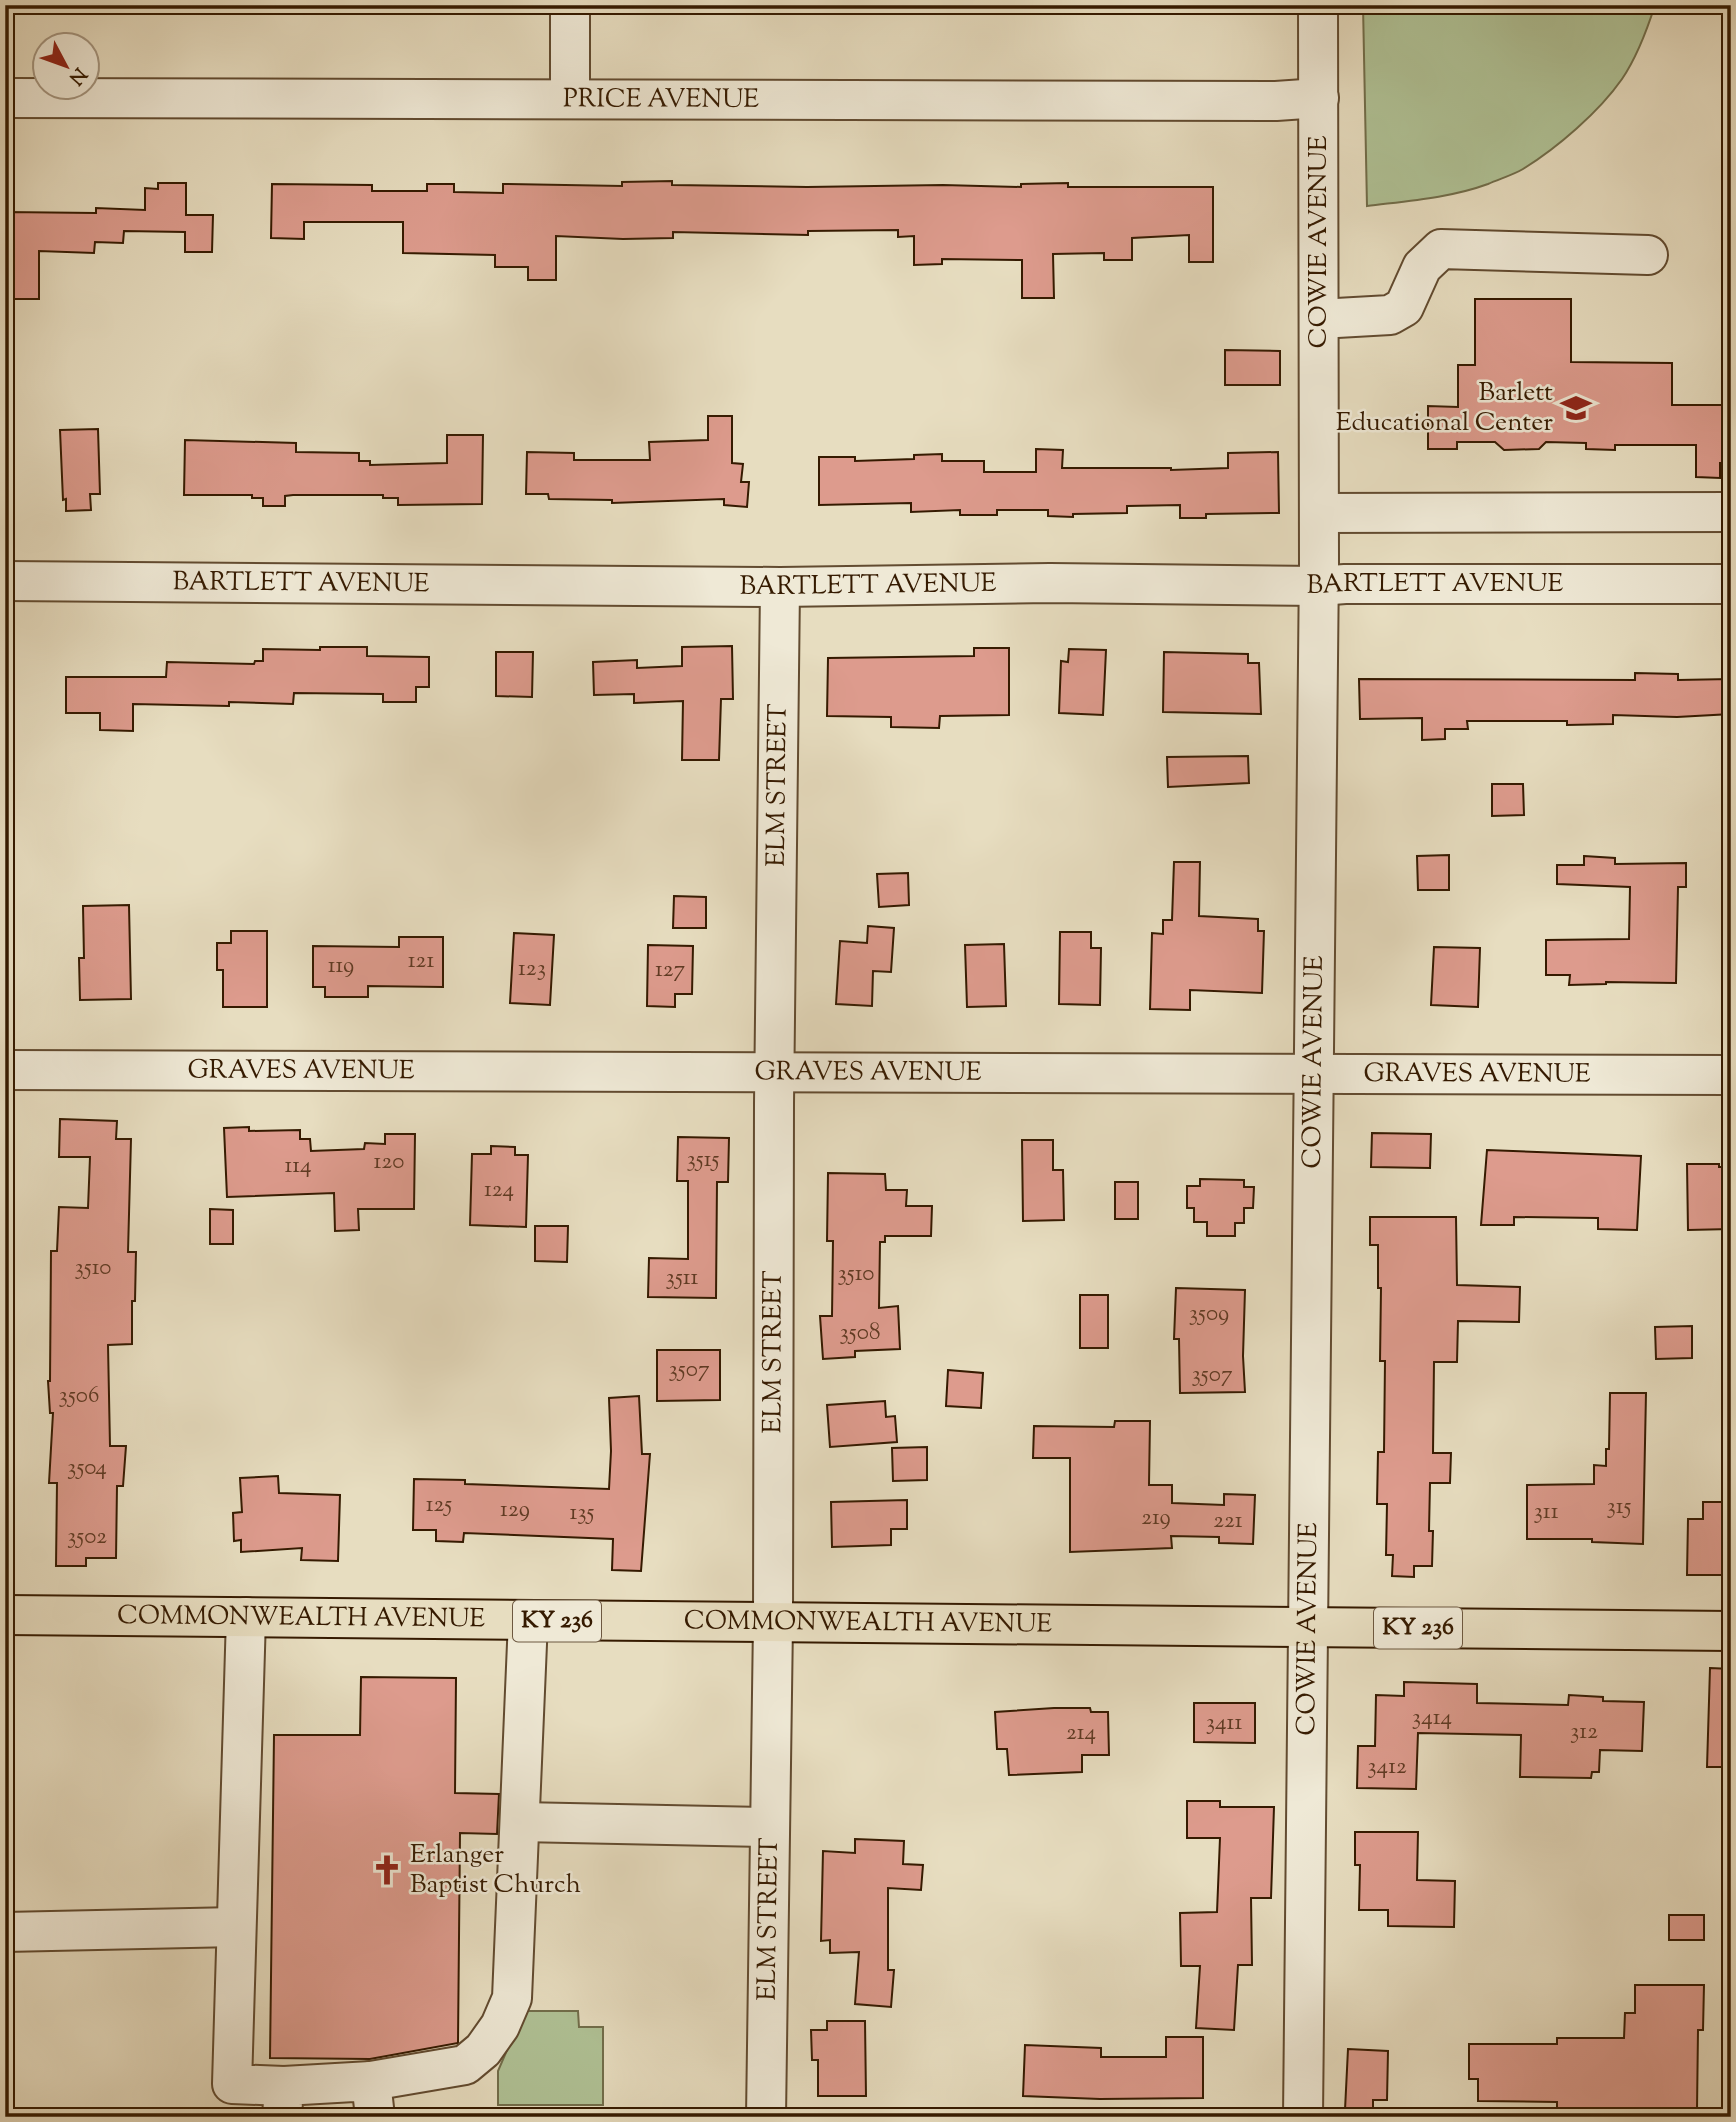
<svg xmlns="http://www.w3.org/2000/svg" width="1736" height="2122" font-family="'Sorts Mill Goudy',serif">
  <rect width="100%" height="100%" fill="#e7ddc0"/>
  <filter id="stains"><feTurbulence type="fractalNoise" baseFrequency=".00286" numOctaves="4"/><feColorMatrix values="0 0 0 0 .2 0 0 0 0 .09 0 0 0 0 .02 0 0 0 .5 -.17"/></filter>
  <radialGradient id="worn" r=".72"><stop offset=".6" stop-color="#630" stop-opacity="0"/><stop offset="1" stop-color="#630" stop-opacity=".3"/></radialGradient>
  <g fill="#b0c296" stroke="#726e4b" stroke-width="2">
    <path d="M1363,5h292c-8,25 -18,52 -33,74 -23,33 -65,69 -99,90 -10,6 -24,10 -35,15 -38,14 -81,17 -121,22z"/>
    <path d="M524,2011h54l1,16h24v78h-105v-34z"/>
  </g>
  <g fill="#dd9b8d" stroke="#351a00" stroke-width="2">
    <path d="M672,181v4l135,2 136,-2 78,2v-3l47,-1v4h145v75h-24v-27l-57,3v22h-28v-7l-51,1 1,44h-32v-38l-80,-1v5l-28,1v-29l-16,1v-7l-90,1v4l-135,-3v6l-50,1 -67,-3v44h-28v-13h-33v-12l-92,-2v-31h-99v17l-33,-1 1,-54 100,1v6h55v-7h27v8l49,1v-9l119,2v-4z"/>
    <path d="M158,183h28v32h27l-1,37h-27v-20l-61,-1 -1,12 -28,-1 -1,11 -55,-2v48h-34v-87l91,1v-5l49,2v-22l13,1z"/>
    <path d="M1475,299h96v63l101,1v42h59v58h-11v15l-24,-1v-32h-81v5l-29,-1v-6l-40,-1 -7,7 -35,1 -9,-8h-38v7h-29v-43l30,1v-42h17z"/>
    <path d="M1225,350l55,1v34h-55z"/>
    <path d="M708,416h24v47l11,1 -2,18h8l-2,25 -23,-2v-6l-112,4v-3l-63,-1 -1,-5h-22l1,-42 47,1v7h76l-1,-18 59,-2z"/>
    <path d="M98,429l2,65h-10l1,16 -25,1v-12l-3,1 -3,-70z"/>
    <path d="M447,435h36l-1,69 -84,1v-7h-15v-3h-90l-8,1v10h-22v-8h-11v-3h-68l1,-55 111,3v9l63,1v8h11v4l77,-2z"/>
    <path d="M1036,449l27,1 -1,18h109v2l57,-2v-15l50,-1 1,61 -73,1v4h-26v-13l-53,1v7l-54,1v3l-25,-1v-6h-51v5h-37v-5l-49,2v-9l-92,2v-48h36v4l59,-2v-4l28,-1v7h42v11h52z"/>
    <path d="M732,646l1,53h-12l-2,61h-37l1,-59 -49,2v-9l-40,1 -1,-33 44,-2v8l45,-2v-19z"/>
    <path d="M320,647h47v9l62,1v30h-13v15h-33v-8l-89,-1 -1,11 -64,-2v4l-96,-2v27l-33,-1v-17h-34v-36h100l1,-15 87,2 1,-3h8v-12l57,1z"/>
    <path d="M974,648h35v67l-69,1 -1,12 -48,-1v-10l-64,-1 1,-58 146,-2z"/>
    <path d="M1069,649l37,1 -3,65 -44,-2 2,-52 7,1z"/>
    <path d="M496,652h37l-1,45 -36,-1z"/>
    <path d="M1164,652l84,2v9h11l2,51 -98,-2z"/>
    <path d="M1635,673l43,1v6l53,-1v35l-54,3 -64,-2v9l-46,1v-4h-100l1,8h-23v10l-23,1v-22l-62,1 -1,-40 276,1z"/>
    <path d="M1248,756l1,27 -81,4 -1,-30z"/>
    <path d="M1492,784h31l1,31 -32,1z"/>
    <path d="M1449,855v35h-31l-1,-34z"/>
    <path d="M1584,856l31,2v6l71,-1v24h-8l-2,96 -70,-1v2l-37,1 1,-10h-24v-35l83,-1 1,-52 -73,-3v-19h27z"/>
    <path d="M1174,862h26l-1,54 59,3v12h6l-2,62 -72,-3v20l-40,-1 2,-76 11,1v-14h9z"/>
    <path d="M908,873l1,32 -30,2 -2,-33z"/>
    <path d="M674,896l32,1v31h-33z"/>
    <path d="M129,905l2,94 -51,1 -1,-42h5l-1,-52z"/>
    <path d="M868,926l26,2 -3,44 -18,-1 -1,35 -36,-2 4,-63 27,2z"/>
    <path d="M231,931h36v76h-44v-37h-6v-27h14z"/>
    <path d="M1060,932h31v16h10l-1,57 -41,-1z"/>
    <path d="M514,933l40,2 -4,70 -40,-2z"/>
    <path d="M399,937h44v50l-75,-1v11h-43v-10h-12v-41l86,1z"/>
    <path d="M1004,944l2,62 -39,1 -2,-62z"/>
    <path d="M648,945l45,1 -1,48h-17v13l-28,-1z"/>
    <path d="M1434,947l46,1 -2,59 -47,-2z"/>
    <path d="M60,1119l57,2 -1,18h15l-3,113h8l-1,49h-3v43l-24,1 2,101h16l-3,40h-6l-1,72h-30v8h-30l1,-83h-8l4,-70h-3l-2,-32h2l1,-130h6l2,-44 29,1 2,-51h-31z"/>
    <path d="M249,1127v4l51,-1v9h10l1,12 53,-2 1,-6 20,1v-10h30l-1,75h-56l1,21 -24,1 -1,-38 -107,4 -3,-69z"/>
    <path d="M1372,1133l59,1 -1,34 -59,-1z"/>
    <path d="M678,1137l51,1 -1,44h-11l-1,116 -68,-1 1,-39 39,1v-78h-11z"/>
    <path d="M1022,1140h31v30h10l1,50 -41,1z"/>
    <path d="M491,1146l24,1v8h13l-2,72 -56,-2 2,-71h19z"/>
    <path d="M1487,1150l154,6 -4,74 -39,-1v-11l-84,-1v8h-33z"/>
    <path d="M1687,1164h32v3h12v62l-43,1z"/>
    <path d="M828,1173l57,1 1,16h21l-1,16h26l-1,30h-46v6h-5l-1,66 19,-2 2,43 -45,2v6l-32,2 -3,-43h12l1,-75h-6z"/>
    <path d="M1200,1179l44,1v7h10l-1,21h-9v15h-9v13h-28v-14h-13v-14h-7v-22h13z"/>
    <rect x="1115" y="1182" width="23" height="37"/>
    <path d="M210,1209l23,1v34h-23z"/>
    <path d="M1370,1217h86l1,68 63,2 -1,35 -61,-1 -1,41h-23l-1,91h18l-1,30h-20l-1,48h4l-1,35h-18v11l-22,-1 1,-21h-7l1,-51h-10l1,-52h6l1,-91h-5l1,-73h-3v-43h-8z"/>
    <path d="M535,1226h33l-1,36 -32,-1z"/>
    <path d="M1176,1288l69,2 -2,66 2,36 -65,1 -1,-54h-5z"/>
    <rect x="1080" y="1295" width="28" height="53"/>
    <path d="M1692,1326v32l-36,1 -1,-32z"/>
    <path d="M657,1350h63v50l-63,1z"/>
    <path d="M948,1370l35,3 -2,35 -35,-2z"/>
    <path d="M1610,1393h36l-3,151 -51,-2v-3h-65v-54l67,-1v-19l12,1v-17h3z"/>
    <path d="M639,1396l3,58h8l-9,117 -29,-1 1,-31 -149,-6 -1,9 -27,-1v-11h-23l1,-51 51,1v4l144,5 2,-38 -2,-53z"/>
    <path d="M885,1401l1,16 9,-1 2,26 -67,5 -3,-42z"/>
    <path d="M1115,1421h35l-1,64h23v18l52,2v-11l31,1 -2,49 -34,-1v-6l-48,-1 1,12 -102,4v-94h-37l1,-32 80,1z"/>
    <path d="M927,1447v33l-34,1 -1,-33z"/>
    <path d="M278,1476l1,17 61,2 -2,66 -37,-1 1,-12 -61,4v-12l-7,1 -1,-28 9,-1 -2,-34z"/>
    <path d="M907,1500v29h-16v16l-59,2 -1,-45z"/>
    <path d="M1703,1502h28v73h-44l1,-56h15z"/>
    <path d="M1710,1668l21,1v98h-24z"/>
    <path d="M361,1677l95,1 -1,115 44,1 -2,40 -37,-1 -2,210 -88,16 -100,-1 4,-323h86z"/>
    <path d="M1404,1682l73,2v19l91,2 1,-10 34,2v4l41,1 -2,49 -42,-1 -1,22h-7l-1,6 -71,-1 1,-42 -103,-2 -2,56 -59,-1 1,-42h17l1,-51 28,1z"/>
    <path d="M1194,1703h61v40l-61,-1z"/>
    <path d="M1054,1708h36l1,4h17l1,43h-27v17l-73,3 -2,-26h-10l-2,-37z"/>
    <path d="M1187,1801h33v6h54l-3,91h-20l1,67h-14l-4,65 -38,-2 4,-62h-19l-1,-53 37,-1 3,-74h-33z"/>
    <path d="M1355,1832h63l-1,48 38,1 -1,46 -66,-1v-16h-29l1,-45h-5z"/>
    <path d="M855,1839l49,2 -1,23 20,1 -2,25 -33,-2v82h6l-3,37 -36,-3 4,-52 -29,1v-13l-9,1 2,-90 32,2z"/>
    <rect x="1669" y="1915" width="35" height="25"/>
    <path d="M1635,1985h69l-1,45h-5l-1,80 -140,-1v-7l-79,-1v-22h-9v-35h88v-6h67l1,-25h10z"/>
    <path d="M827,2021h38l1,75h-48v-36h-6l-1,-30h16z"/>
    <path d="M1166,2037h37v61l-103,1 -77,-3 2,-51 76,3v9h65z"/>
    <path d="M1348,2049l40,2 -1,49h-14v11l-28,-1z"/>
  </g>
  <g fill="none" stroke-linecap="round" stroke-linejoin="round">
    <g stroke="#624b30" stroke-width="42">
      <g id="minor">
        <path id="s1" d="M5,98l1271,3 43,-3"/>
        <path d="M570,99v-94"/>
        <path d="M1319,319l71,-4 14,-8 18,-40 19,-18 207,6"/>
        <path d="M1319,513l412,-1"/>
        <path id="s2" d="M5,581l775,6 270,-4 269,3 26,-2h386"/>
        <path id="s3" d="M5,1070l1726,5"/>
        <path d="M246,1617l-14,467 52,2"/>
        <path d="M520,1822l250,5"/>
        <path d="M5,1932l231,-5"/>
        <path d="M371,2081l94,-16 18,-15 17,-24 12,-28 16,-378"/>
        <path d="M282,2117l2,-31 87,-5 4,36"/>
        <path id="s4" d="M766,2117l7,-494 1,-519 6,-517"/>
        <path id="s5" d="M1303,2117l16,-1553 -1,-559"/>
      </g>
    </g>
    <g stroke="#351a00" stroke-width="42">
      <g id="major">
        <path id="s6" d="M5,1615l1726,16"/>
      </g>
    </g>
    <use href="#minor" stroke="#efe9d6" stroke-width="38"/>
    <use href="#major" stroke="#e7ddc0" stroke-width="38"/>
  </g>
  <defs>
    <g id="school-bare" transform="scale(2.415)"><path d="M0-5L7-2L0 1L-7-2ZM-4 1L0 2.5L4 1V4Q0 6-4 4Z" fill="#8f2418" stroke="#efe9d6" stroke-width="2.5" paint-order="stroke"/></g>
    <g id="church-bare" transform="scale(2.415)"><path d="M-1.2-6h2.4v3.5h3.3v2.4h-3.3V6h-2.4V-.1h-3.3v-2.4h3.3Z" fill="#8f2418" stroke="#efe9d6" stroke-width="2.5" paint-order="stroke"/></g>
  </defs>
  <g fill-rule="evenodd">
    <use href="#school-bare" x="1576" y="408"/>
    <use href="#church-bare" x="387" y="1870"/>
  </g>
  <g text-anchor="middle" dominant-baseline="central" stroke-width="5" stroke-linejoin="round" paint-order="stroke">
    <g font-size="23" fill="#5f3a23">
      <text x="421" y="961">121</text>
      <text x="341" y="966">119</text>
      <text x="532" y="969">123</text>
      <text x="670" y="970">127</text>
      <text x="703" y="1160">3515</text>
      <text x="389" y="1162">120</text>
      <text x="298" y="1166">114</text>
      <text x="499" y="1190">124</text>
      <text x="93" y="1268">3510</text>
      <text x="856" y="1274">3510</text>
      <text x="682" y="1278">3511</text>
      <text x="1209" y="1314">3509</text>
      <text x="860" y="1333">3508</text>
      <text x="689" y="1370">3507</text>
      <text x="1212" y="1375">3507</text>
      <text x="79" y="1396">3506</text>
      <text x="87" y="1468">3504</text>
      <text x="439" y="1505">125</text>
      <text x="1619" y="1507">315</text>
      <text x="515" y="1510">129</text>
      <text x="1546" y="1512">311</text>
      <text x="582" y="1513">135</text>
      <text x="1156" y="1518">219</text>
      <text x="1228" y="1521">221</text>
      <text x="87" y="1537">3502</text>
      <text x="1432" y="1718">3414</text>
      <text x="1224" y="1723">3411</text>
      <text x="1584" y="1732">312</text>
      <text x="1081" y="1733">214</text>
      <text x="1387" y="1767">3412</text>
    </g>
    <g fill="#efe9d6" stroke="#6d5840" stroke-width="2">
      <rect x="513" y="1600.5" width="88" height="41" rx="5"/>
      <rect x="1374" y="1607.5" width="88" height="41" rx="5"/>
    </g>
    <g font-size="24" font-weight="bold" fill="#351a00">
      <text x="557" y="1621">KY 236</text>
      <text x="1418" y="1628">KY 236</text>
    </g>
    <g font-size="26" fill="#351a00" stroke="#efe9d6">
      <text stroke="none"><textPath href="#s1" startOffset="656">PRICE AVENUE</textPath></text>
      <text transform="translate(1319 242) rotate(-90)">COWIE AVENUE</text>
      <text stroke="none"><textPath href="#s2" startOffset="296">BARTLETT AVENUE</textPath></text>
      <text stroke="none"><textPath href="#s2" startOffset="863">BARTLETT AVENUE</textPath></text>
      <text stroke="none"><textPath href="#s2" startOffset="1430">BARTLETT AVENUE</textPath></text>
      <text stroke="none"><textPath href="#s4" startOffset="1332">ELM STREET</textPath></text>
      <text stroke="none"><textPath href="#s5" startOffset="1055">COWIE AVENUE</textPath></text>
      <text stroke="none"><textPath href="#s3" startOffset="296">GRAVES AVENUE</textPath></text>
      <text stroke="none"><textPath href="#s3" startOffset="863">GRAVES AVENUE</textPath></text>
      <text stroke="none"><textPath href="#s3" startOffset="1472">GRAVES AVENUE</textPath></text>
      <text stroke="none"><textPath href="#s4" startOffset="765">ELM STREET</textPath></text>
      <text stroke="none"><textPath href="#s6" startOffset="296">COMMONWEALTH AVENUE</textPath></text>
      <text stroke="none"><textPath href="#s6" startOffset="863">COMMONWEALTH AVENUE</textPath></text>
      <text stroke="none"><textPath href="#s5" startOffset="488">COWIE AVENUE</textPath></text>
      <text stroke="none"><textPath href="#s4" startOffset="198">ELM STREET</textPath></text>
    </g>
    <g font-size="26" fill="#351a00" stroke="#efe9d6" text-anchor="end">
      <text x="1553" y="393">Barlett<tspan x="1553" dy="30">Educational Center</tspan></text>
      <text x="410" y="1855" text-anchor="start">Erlanger<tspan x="410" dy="30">Baptist Church</tspan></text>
    </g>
  </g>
  <rect width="1736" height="2122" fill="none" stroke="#e7ddc0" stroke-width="28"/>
  <rect x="7" y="7" width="1722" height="2108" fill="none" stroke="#351a00" stroke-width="3.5"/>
  <rect x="14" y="14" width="1708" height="2094" fill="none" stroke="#351a00" stroke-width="2"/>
  <g transform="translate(66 66) rotate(131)"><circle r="33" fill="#efe9d6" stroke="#a59680" stroke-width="2"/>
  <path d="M0-5L12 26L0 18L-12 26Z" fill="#8f2418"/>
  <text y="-10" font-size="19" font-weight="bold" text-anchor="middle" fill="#351a00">N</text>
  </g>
  <rect width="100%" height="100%" filter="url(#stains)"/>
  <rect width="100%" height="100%" fill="url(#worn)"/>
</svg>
